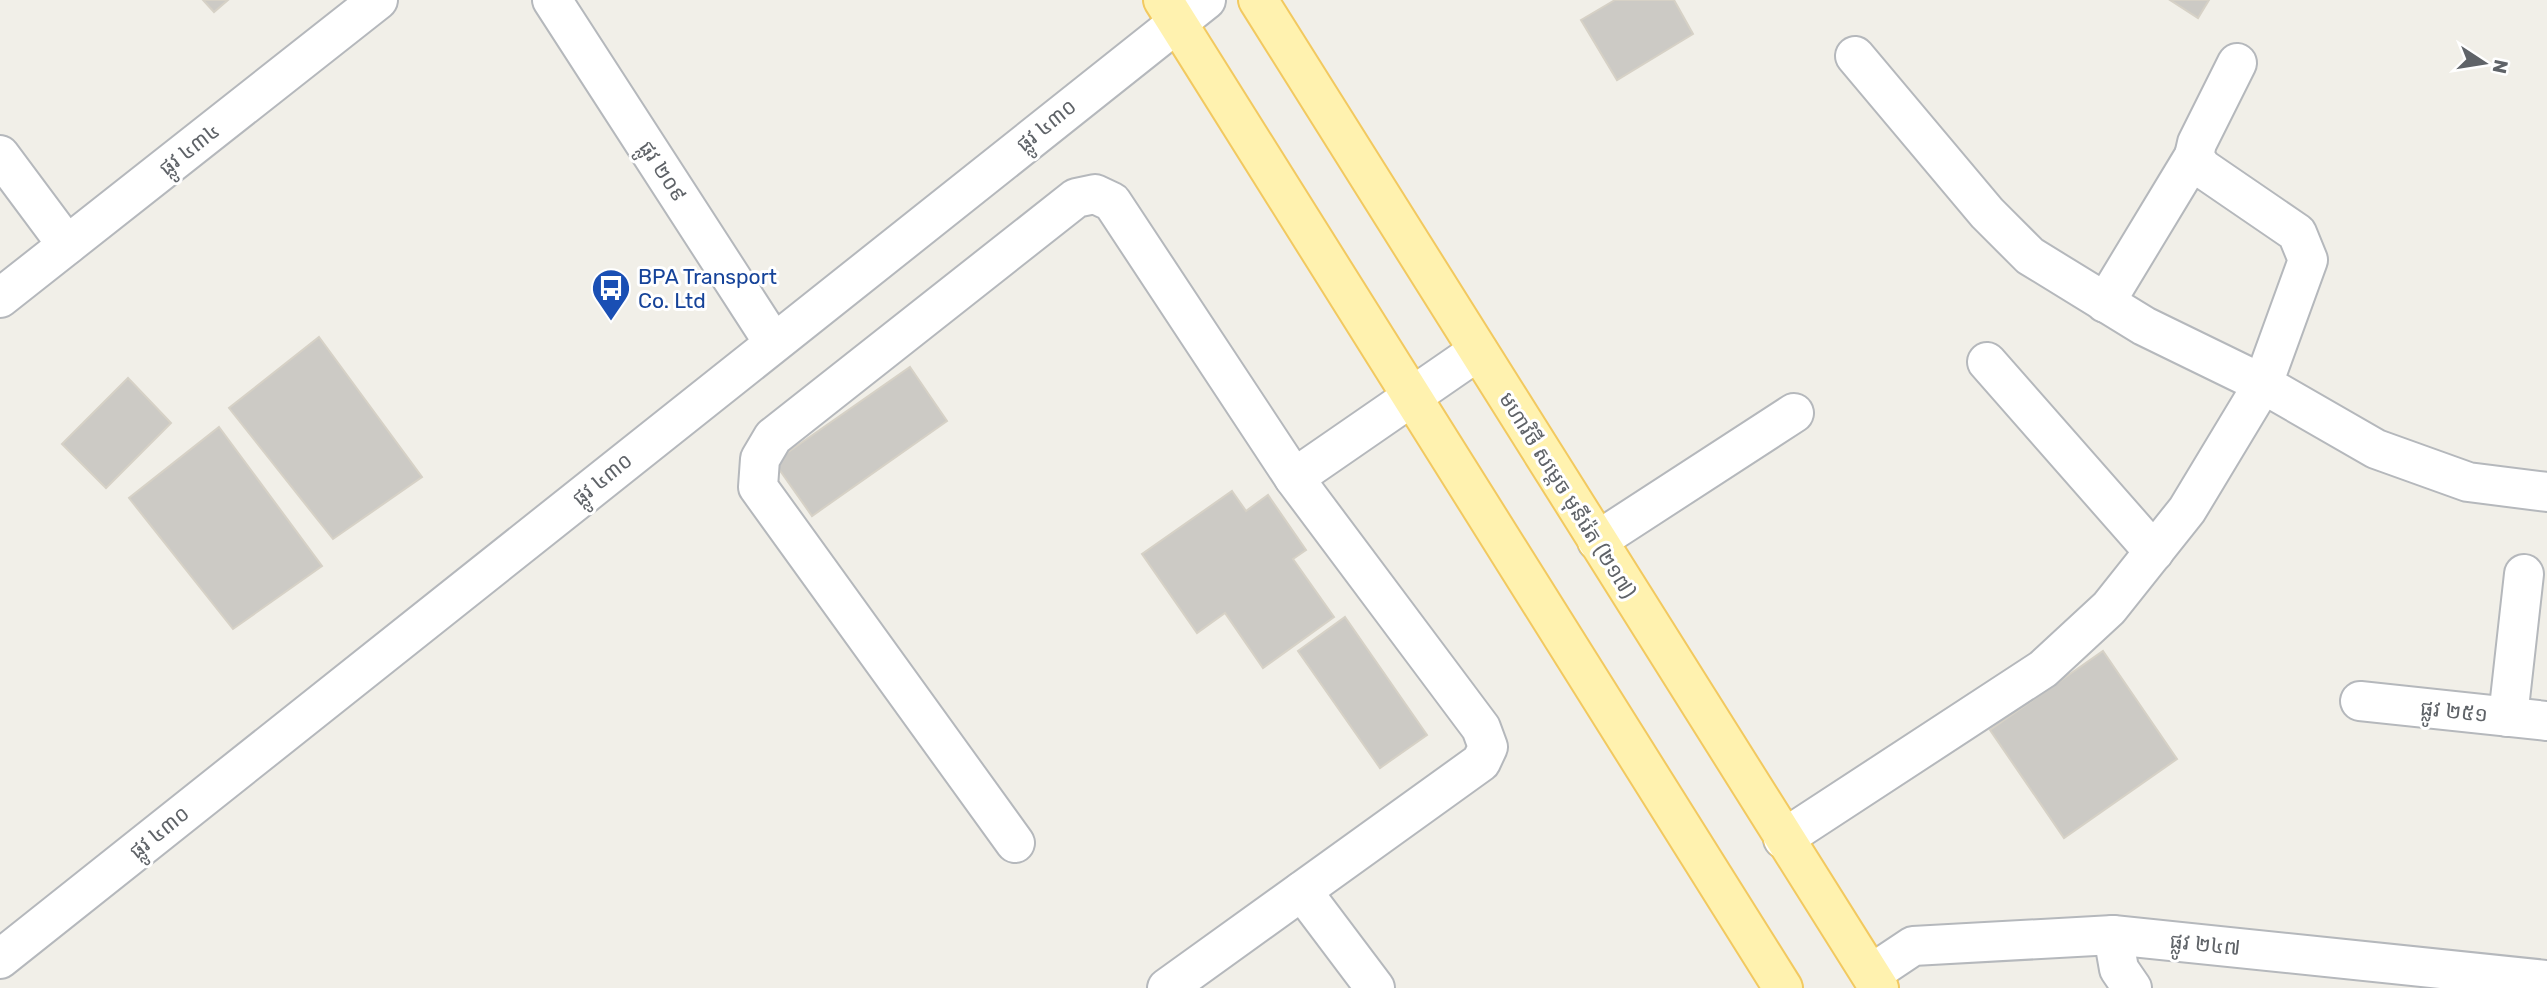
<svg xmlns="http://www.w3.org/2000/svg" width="2547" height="988" font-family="Rubik,'Noto Sans Khmer',sans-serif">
  <rect width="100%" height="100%" fill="#f1efe8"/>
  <g fill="#cccac5" stroke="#d6d1c6" stroke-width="2">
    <path d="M203,0h25l-14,12z"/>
    <path d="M1615,0h59l19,34 -76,46 -36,-60z"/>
    <path d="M2170,0h39l-11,18z"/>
    <path d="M319,337l103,140 -89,62 -104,-131z"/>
    <path d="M910,367l37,54 -135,95 -38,-54z"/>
    <path d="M128,378l43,45 -65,65 -44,-44z"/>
    <path d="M219,427l103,139 -89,63 -104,-131z"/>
    <path d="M1232,491l14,20 22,-16 38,55 -13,9 41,58 -71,51 -38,-55 -28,20 -55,-79z"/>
    <path d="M1345,617l82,118 -47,33 -82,-117z"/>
    <path d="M2103,651l74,108 -113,79 -74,-108z"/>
  </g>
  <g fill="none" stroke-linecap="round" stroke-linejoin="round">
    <g stroke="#b5b8bc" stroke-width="42">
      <g id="minor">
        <path d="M552,0l221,342"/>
        <path d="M1855,56l132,157 43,43 114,70 119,58 113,65 92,33 79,10"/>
        <path d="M0,155l67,90"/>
        <path d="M0,298l378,-298"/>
        <path d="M2105,303l89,-147"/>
        <path d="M1987,362l167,190"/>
        <path d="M1597,541l197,-128"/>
        <path d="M2360,701l187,20"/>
        <path d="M2508,717l16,-143"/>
        <path d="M1783,839l260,-170 66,-61 78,-98 76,-126 45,-124 -11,-27 -95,-65 -8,-12 3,-13 40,-80"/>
        <path d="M1015,843l-257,-356 2,-28 13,-22 303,-239 19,-4 17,8 182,276"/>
        <path d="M1302,891l73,97"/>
        <path d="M2113,935l6,34 13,19"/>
        <path d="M0,959l1206,-959"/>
        <path d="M1871,974l42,-28 200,-11 434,45"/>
        <path d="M1167,988l314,-226 7,-15 -7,-19 -187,-250 184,-127"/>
      </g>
    </g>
    <g stroke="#f2c960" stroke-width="42">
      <g id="major">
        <path d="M1163,0l620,988"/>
        <path d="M1258,0l621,988"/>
      </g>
    </g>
    <use href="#minor" stroke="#fff" stroke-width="38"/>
    <use href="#major" stroke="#fff2af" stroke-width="38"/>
  </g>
  <defs>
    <g id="bus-pin" transform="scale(2.0125)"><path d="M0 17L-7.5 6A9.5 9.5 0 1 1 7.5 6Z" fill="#1a4fb4" stroke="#fff"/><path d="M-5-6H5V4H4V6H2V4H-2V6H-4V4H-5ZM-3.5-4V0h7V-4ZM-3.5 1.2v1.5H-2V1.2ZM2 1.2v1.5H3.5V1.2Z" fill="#fff"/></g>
  </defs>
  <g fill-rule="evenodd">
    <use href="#bus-pin" x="611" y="288"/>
  </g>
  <g text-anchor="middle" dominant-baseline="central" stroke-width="6" stroke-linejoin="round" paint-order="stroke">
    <g font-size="21" fill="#5f6368" stroke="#fff">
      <text transform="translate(1046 125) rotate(-39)">ផ្លូវ ៤៣០</text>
      <text transform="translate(189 149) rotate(-38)">ផ្លូវ ៤៣៤</text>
      <text transform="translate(663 171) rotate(57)">ផ្លូវ ២០៩</text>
      <text transform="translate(602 479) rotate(-39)">ផ្លូវ ៤៣០</text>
      <text transform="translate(1568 495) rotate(58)">មហាវិថី សម្តេច មុនីរ៉េត (២១៧)</text>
      <text transform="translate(2454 711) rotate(6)">ផ្លូវ ២៥១</text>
      <text transform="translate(159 832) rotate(-39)">ផ្លូវ ៤៣០</text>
      <text transform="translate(2205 944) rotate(6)">ផ្លូវ ២៤៧</text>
    </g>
    <g font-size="21" fill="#164399" stroke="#fff" text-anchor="start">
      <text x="638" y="276">BPA Transport<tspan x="638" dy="24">Co. Ltd</tspan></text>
    </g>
  </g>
  <g transform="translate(2484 63) rotate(102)" stroke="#ffffff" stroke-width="5" paint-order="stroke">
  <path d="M0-5L12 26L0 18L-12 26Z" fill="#5f6368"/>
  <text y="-10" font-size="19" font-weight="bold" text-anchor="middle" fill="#5f6368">N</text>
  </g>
</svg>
